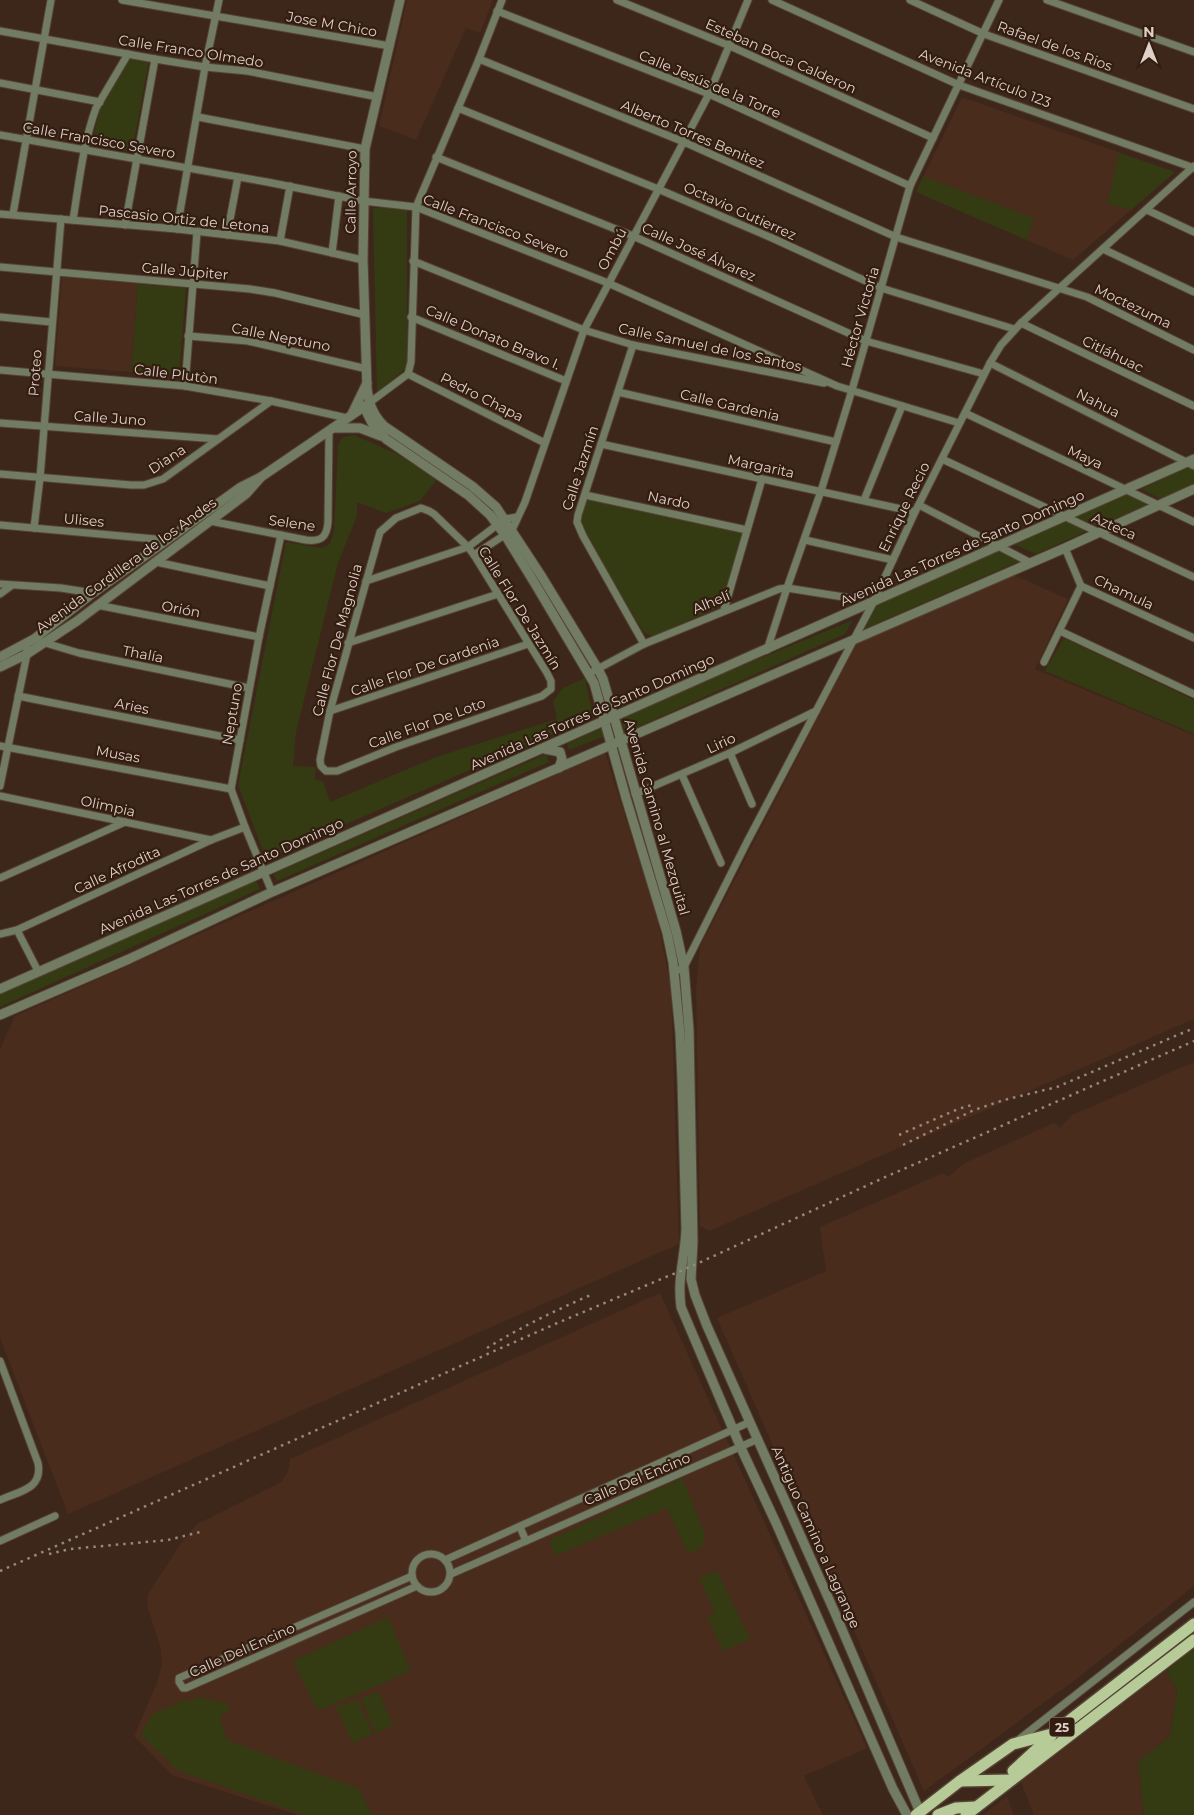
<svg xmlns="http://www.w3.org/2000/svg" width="1194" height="1815" font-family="Montserrat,sans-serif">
  <rect width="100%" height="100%" fill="#3d271a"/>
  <g fill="#492c1c">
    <path d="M407,0h86l-13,33 -14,-5 -50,112 -37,-14z"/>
    <path d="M962,97l213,75 -102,88 -157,-68z"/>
    <path d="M62,277l76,7 -7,88 -76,-6z"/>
    <path d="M1014,575l54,24 -33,70 159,66v284l-485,212 -9,-5 -4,-238 4,-41 157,-305 33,-12z"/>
    <path d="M605,753l52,163 14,72 8,256 -611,270 -68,-176v-289l15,-33z"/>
    <path d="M1194,1062v524l-119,94 -151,111 -207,-473 109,-47 -6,-44 123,-54 5,4 15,-13 91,-41 6,5 12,-13z"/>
    <path d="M660,1293l207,455 -63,28 19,39h-525l-126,-40 -38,-39 23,-53 5,-18 -2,-19 -12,-37 -1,-13 32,-50 18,-22 84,-42 7,-10 2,-13z"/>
    <path d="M1166,1671l11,19 -7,47 -32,24 6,54h-110l-13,-33z"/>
    <path d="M1007,1796l7,19h-31z"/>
  </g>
  <g fill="#343b12">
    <path d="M131,57l18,3 -17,92 -40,-8 7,-32z"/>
    <path d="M1119,153l56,19 -44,38 -24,-7z"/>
    <path d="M923,176l111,42 -7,22 -111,-48z"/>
    <path d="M373,208h34v159l-30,26z"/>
    <path d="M138,284l48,4 -7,88 -48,-4z"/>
    <path d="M354,435l43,19 41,24 -18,23 -34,12 -29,-11v14l-19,47 -42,169 -3,34 23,1 -1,13 8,1 7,21 106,-45 121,-38 -4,-18 10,-13 22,-10 8,38 -306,134 -20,11 -29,-76 48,-243 35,6 9,-4 4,-13 4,-86 5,-8z"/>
    <path d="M1188,467l6,3v14l-33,15 -20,-10z"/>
    <path d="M1130,493l22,10 -53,23 -24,-9z"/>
    <path d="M591,498l149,32 2,6 -21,68 -4,4 -64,28 -9,-3 -63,-107 -1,-9 6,-17z"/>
    <path d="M1066,521l21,10 -51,23 -22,-10z"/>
    <path d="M1002,548l22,11 -162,71 14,-26z"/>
    <path d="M853,620l-8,14 -221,99 -4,-17z"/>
    <path d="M1064,638l130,62v34l-149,-63z"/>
    <path d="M604,727l1,9 -36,14 -2,-6z"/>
    <path d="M546,754l3,8 -272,119 -4,-7z"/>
    <path d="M256,881l4,8 -260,118v-16z"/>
    <path d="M682,1478l23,56 -3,14 -14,5 -21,-45 -112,48 -6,-16z"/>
    <path d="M717,1571l33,68 -27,12 -16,-35 8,-3 -16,-36z"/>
    <path d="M388,1617l23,54 -93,40 -25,-50z"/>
    <path d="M1194,1649v166h-50l-6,-54 32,-24 7,-47 -11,-19z"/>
    <path d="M378,1691l15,34 -17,8 -15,-34z"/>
    <path d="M194,1698h9l25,6 1,8 -9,3 7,25 131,48 14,27h-68l-127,-45 -36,-35 10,-20 33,-15 10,1z"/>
    <path d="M357,1699l16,35 -20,9 -17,-35z"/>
  </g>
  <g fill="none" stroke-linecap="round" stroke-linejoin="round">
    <g stroke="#574236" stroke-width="9">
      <g id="minor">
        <path d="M122,0l268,46"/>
        <path d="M617,0l113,46 203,92"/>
        <path d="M772,0l187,85 235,83"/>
        <path d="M910,0l74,34 210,75"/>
        <path d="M1047,0l147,52"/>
        <path d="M497,11l212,83 201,92"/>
        <path d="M0,31l155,28 50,8 42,4 131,26"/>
        <path d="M479,59l205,83 212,95 191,60 107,53"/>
        <path d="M0,83l100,19"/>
        <path d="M458,108l200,81 114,49 109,50 133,41"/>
        <path d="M198,117l167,32"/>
        <path d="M0,135l267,47 96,19 53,6 192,76 229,103 122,37"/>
        <path d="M436,157l197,79 233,105 118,33"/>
        <path d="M1147,210l47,22"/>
        <path d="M0,214l177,15 103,12 83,19"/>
        <path d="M13,214l38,-214"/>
        <path d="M73,220c6,-37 10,-76 23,-112l32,-54"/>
        <path d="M125,225l30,-166"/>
        <path d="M177,229l28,-162 14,-67"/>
        <path d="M227,235l11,-58"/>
        <path d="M280,241l10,-55"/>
        <path d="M1103,249l91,43"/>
        <path d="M332,253l7,-57"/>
        <path d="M413,261l171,69 49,15 191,38"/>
        <path d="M0,267l250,22 25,4 90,22"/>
        <path d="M0,317l51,5"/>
        <path d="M411,317l155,64"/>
        <path d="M1021,323l173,83"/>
        <path d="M188,336l60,5 119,28"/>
        <path d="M633,345l-55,170 -1,7 6,14 61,108"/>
        <path d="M990,363l204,103"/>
        <path d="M0,370l185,16 86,15 76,17"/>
        <path d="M408,374l137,69"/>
        <path d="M185,386l12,-154"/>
        <path d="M618,392l218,50"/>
        <path d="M369,403l39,-29 3,-12 5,-155 63,-148 23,-59"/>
        <path d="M965,413l229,109"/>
        <path d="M0,423l218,16"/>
        <path d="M601,444l314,68"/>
        <path d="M942,459l252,118"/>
        <path d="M0,474l131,11h13l19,-6 108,-78"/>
        <path d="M585,495l162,35"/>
        <path d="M864,500l38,-94"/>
        <path d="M919,505l112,58"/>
        <path d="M421,508l8,3 5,3 34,33 6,8 73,118 4,8v8l-9,7 -146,51 -59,24h-11l-5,-5 -1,-6 10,-49 50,-179 16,-14z"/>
        <path d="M210,521l96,19c15,2 21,-3 22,-18l1,-91"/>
        <path d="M0,525l166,15"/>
        <path d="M34,528l6,-50 21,-259"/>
        <path d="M805,540l88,20"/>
        <path d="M1065,548l16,38 113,52"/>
        <path d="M474,555l38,-25 13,-28 59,-172 125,-236 39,-94"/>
        <path d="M156,562l114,24"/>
        <path d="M366,581l102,-34 37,-28 12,-2"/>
        <path d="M0,584l61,4 32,5"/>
        <path d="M0,594l11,-8"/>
        <path d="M97,605l162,32"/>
        <path d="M724,610l38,-131"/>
        <path d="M1060,631l134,63"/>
        <path d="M42,642l37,11 170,35"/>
        <path d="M348,643l150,-49"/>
        <path d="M767,650l20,-62 34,-97 31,-101 58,-204 89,-186"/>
        <path d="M1044,662l37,-76"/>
        <path d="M590,673l54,-29 135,-55 8,-1 63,10"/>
        <path d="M18,696l222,44"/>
        <path d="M330,711l198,-67"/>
        <path d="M0,746l231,43"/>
        <path d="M730,753l22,51"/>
        <path d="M682,775l39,88"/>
        <path d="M0,786l27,-132 -1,-11"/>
        <path d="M635,794l95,-41 86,-42"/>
        <path d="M0,796l211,44"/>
        <path d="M0,878l125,-56"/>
        <path d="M272,892l-27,-65 -14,-38 28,-152 22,-102"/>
        <path d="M17,930l21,41"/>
        <path d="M0,934l17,-4 194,-90 34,-13"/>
        <path d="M675,972l9,-5 63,-125 126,-239 42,-91 75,-149 11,-18 20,-22 173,-157"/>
        <path d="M0,1361l38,102c5,26 -18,28 -38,37"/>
        <path d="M520,1527l6,14"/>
        <path d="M0,1541l55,-25"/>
        <circle cx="431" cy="1573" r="19"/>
        <path d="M445,1560l305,-138"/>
        <path d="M451,1574l307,-135"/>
        <path d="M412,1576l-233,102v4l4,6h3l231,-102"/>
        <path d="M1017,1741l177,-139"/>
      </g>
    </g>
    <g stroke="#574236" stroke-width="11">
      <g id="tertiary">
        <path d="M400,0l-35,149 -2,111 4,128c2,16 6,27 17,38l88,60 24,21 46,70 56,92 5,10 73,252 8,36 5,63 4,212 -2,37 4,16 12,31 128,287 85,199"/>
        <path d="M364,407l8,16 14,16 82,56 22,20 15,20 29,47 60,101 32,115 41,135 6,29 7,71 2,48 4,148c-1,29 -9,48 -5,78l60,141 35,75 117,266 14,26"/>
        <path d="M352,414l15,-31"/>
        <path d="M333,428h27l21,8"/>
        <path d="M0,657l34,-18 59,-46 148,-106 20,-10 107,-73"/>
        <path d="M0,667l27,-13 50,-33 169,-127 15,-17"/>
        <path d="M545,749l15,3 2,7 -3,9"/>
        <path d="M0,989l1194,-530"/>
        <path d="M0,1015l129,-56 143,-67 793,-344 129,-59"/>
      </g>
    </g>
    <g stroke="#574236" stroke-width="14">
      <g id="primary">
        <path d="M1013,1771l38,-35"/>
        <path d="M960,1781l51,-1"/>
        <path d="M916,1815l44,-34 53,-37 39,-10 142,-110"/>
        <path d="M938,1815l18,-7 20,-1"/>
        <path d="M966,1815l228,-175"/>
      </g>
    </g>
    <use href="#minor" stroke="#717c63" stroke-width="7"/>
    <use href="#tertiary" stroke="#717c63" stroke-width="9"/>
    <use href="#primary" stroke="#b6cb97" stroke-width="11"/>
    <g stroke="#99877d" stroke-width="2.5" stroke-dasharray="2.5 5" stroke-linecap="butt">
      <path d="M899,1135l59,-26 17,-5"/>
      <path d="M903,1145l71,-35 30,-10 53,-13 137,-59"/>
      <path d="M487,1348c34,-21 69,-38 106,-54"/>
      <path d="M49,1554l21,-5 98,-9 36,-9"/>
      <path d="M0,1571l555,-247 137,-58 189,-87 313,-138"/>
    </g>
  </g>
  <g text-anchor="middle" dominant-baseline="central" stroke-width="4.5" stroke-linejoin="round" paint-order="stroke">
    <rect fill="#331d10" stroke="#ab9a91" stroke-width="1" x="1049.5" y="1717.5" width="25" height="19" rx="4"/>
    <g font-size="12" font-weight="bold" fill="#dfd0c8">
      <text x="1062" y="1727">25</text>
    </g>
    <g font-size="14" fill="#dfd0c8" stroke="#331d10">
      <text transform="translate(332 24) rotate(10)">Jose M Chico</text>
      <text transform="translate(1055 46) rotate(20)">Rafael de los Rios</text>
      <text transform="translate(191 51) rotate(9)">Calle Franco Olmedo</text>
      <text transform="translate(781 56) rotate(24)">Esteban Boca Calderon</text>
      <text transform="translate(985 78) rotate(21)">Avenida Artículo 123</text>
      <text transform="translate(710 84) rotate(23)">Calle Jesús de la Torre</text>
      <text transform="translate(693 134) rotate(23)">Alberto Torres Benitez</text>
      <text transform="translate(99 140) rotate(10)">Calle Francisco Severo</text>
      <text transform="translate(351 192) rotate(-89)">Calle Arroyo</text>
      <text transform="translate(740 211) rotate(24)">Octavio Gutierrez</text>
      <text transform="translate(184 219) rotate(6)">Pascasio Ortiz de Letona</text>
      <text transform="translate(496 226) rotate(21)">Calle Francisco Severo</text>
      <text transform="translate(612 249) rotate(-62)">Ombú</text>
      <text transform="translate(699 252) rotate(24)">Calle José Álvarez</text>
      <text transform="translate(185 271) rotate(5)">Calle Júpiter</text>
      <text transform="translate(1133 306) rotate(26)">Moctezuma</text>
      <text transform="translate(860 317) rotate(-74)">Héctor Victoria</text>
      <text transform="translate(281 337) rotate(11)">Calle Neptuno</text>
      <text transform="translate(493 337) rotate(23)">Calle Donato Bravo I.</text>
      <text transform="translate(710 347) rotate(12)">Calle Samuel de los Santos</text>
      <text transform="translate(1113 354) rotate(26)">Citláhuac</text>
      <text transform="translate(35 373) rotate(-86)">Proteo</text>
      <text transform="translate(176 374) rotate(7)">Calle Plutòn</text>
      <text transform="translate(482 397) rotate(27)">Pedro Chapa</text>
      <text transform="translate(1098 403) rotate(27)">Nahua</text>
      <text transform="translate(730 405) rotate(13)">Calle Gardenia</text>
      <text transform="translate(110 418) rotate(4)">Calle Juno</text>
      <text transform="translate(1085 457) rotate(25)">Maya</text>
      <text transform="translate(167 459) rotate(-33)">Diana</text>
      <text transform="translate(761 466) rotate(12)">Margarita</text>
      <text transform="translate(580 468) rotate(-72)">Calle Jazmín</text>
      <text transform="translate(669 500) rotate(12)">Nardo</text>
      <text transform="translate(904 507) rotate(-64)">Enrique Recio</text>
      <text transform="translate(84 520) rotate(5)">Ulises</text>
      <text transform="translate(292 523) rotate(8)">Selene</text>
      <text transform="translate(1114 526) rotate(24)">Azteca</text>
      <text transform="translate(962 548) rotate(-24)">Avenida Las Torres de Santo Domingo</text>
      <text transform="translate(126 565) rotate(-36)">Avenida Cordillera de los Andes</text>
      <text transform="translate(1124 592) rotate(25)">Chamula</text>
      <text transform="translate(711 602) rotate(-23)">Alhelí</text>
      <text transform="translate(520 608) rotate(58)">Calle Flor De Jazmín</text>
      <text transform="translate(181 609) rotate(11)">Orión</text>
      <text transform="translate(337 640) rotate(-75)">Calle Flor De Magnolia</text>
      <text transform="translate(143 654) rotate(11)">Thalía</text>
      <text transform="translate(425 666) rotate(-19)">Calle Flor De Gardenia</text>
      <text transform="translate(132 706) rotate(11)">Aries</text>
      <text transform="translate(592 712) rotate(-24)">Avenida Las Torres de Santo Domingo</text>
      <text transform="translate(232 714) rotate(-80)">Neptuno</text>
      <text transform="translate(427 723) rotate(-20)">Calle Flor De Loto</text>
      <text transform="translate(721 743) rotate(-25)">Lirio</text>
      <text transform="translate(118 754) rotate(10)">Musas</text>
      <text transform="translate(108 806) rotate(12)">Olimpia</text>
      <text transform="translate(657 817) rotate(74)">Avenida Camino al Mezquital</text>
      <text transform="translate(117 870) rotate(-25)">Calle Afrodita</text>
      <text transform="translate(221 876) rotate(-24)">Avenida Las Torres de Santo Domingo</text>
      <text transform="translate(637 1479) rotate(-23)">Calle Del Encino</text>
      <text transform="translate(816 1537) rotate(66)">Antiguo Camino a Lagrange</text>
      <text transform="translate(242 1650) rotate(-24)">Calle Del Encino</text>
    </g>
  </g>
  <g transform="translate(1149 45)" stroke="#331d10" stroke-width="4" paint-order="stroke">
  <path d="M0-4L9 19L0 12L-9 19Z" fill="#dfd0c8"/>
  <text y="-8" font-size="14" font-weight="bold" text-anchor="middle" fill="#dfd0c8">N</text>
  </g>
</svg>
